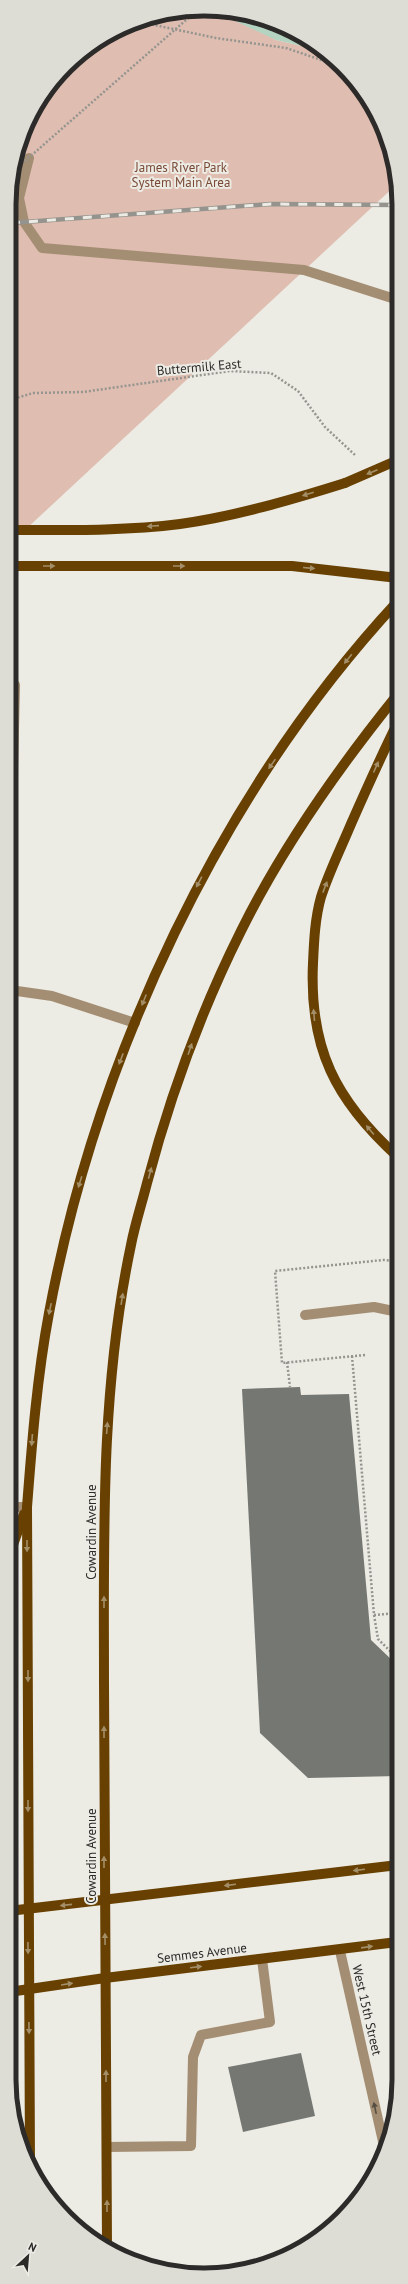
<svg xmlns="http://www.w3.org/2000/svg" width="408" height="2284" font-family="'PT Sans',sans-serif">
  <rect width="100%" height="100%" fill="#ecebe4"/>
  <path fill="#dfbeb1" d="M229,11l47,29 43,10 23,16 42,63 13,55 -372,346h-15l1,-351 24,-72 50,-58 68,-33z"/>
  <path fill="#b4d4c1" d="M229,11l61,18 29,21 -43,-10 -60,-28z"/>
  <g fill="#757872">
    <path d="M300,1387l1,8 48,-1 22,246 23,22h4v114l-90,2 -48,-45 -18,-344z"/>
    <path d="M301,2053l14,63 -72,16 -15,-65z"/>
  </g>
  <g fill="none" stroke-linecap="round" stroke-linejoin="round">
    <g stroke="#95948f" stroke-width="2.5" stroke-dasharray="2 2" stroke-linecap="butt">
      <path d="M140,22l76,16 70,10 56,19"/>
      <path d="M10,400l23,-7 50,-1 147,-21 41,2 27,18 27,36 30,28"/>
      <path d="M365,1355l-83,8 -7,-92 108,-11 15,1"/>
      <path d="M352,1356l22,259 4,24 15,15 5,-1"/>
      <path d="M287,1362l3,25"/>
      <path d="M374,1615l24,-2"/>
    </g>
    <g stroke="#a48e73" stroke-width="10">
      <path d="M29,158l-10,40 5,24 18,26 262,22 94,30"/>
      <path d="M10,904l5,-219"/>
      <path d="M396,1311l2,33"/>
      <path d="M305,1315l69,-8 24,5"/>
      <path d="M107,2147l84,-1 2,-89 8,-22 69,-13 -8,-63"/>
    </g>
    <g stroke="#a48e73" stroke-width="10">
      <path d="M10,990l42,6 83,27"/>
      <path d="M9,1507h18"/>
      <path d="M340,1951l44,195"/>
    </g>
    <g stroke="#684102" stroke-width="10">
      <path d="M10,530c57,0 114,1 170,-6 56,-8 111,-24 165,-41"/>
      <path d="M10,566h282l106,12"/>
      <path d="M398,1157c-63,-57 -89,-109 -85,-194 1,-22 2,-45 8,-66 8,-25 20,-49 30,-73 15,-34 30,-68 47,-102"/>
      <path d="M9,1556l15,-42"/>
      <path d="M9,1911l389,-46"/>
      <path d="M9,1992l96,-14 292,-36"/>
      <path d="M30,2164l-3,-657c5,-65 10,-130 22,-194 48,-257 171,-520 349,-712"/>
      <path d="M107,2245c0,-187 -3,-374 -3,-562 0,-147 -4,-292 27,-438 4,-21 11,-42 16,-62 23,-87 54,-172 94,-252 42,-85 98,-164 157,-237"/>
    </g>
    <g stroke="#94938e" stroke-width="4.5">
      <path id="rail" d="M11,223l260,-19 128,1"/>
    </g>
    <use href="#rail" stroke="#ecebe4" stroke-width="3" stroke-dasharray="9" stroke-linecap="butt"/>
    <path stroke="#95948f" stroke-width="2.5" stroke-dasharray="2 2" stroke-linecap="butt" d="M25,161l169,-148"/>
    <path stroke="#684102" stroke-width="10" d="M345,483l53,-23"/>
  </g>
  <defs><path id="oneway-solid" d="M-6-.8H1V-3.2L6.5 0L1 3.2V.8H-6Z"/></defs>
  <g fill="#a38e68">
    <use href="#oneway-solid" transform="translate(372 472) rotate(157)"/>
    <use href="#oneway-solid" transform="translate(308 494) rotate(163)"/>
    <use href="#oneway-solid" transform="translate(153 526) rotate(176)"/>
    <use href="#oneway-solid" transform="translate(49 566)"/>
    <use href="#oneway-solid" transform="translate(179 566)"/>
    <use href="#oneway-solid" transform="translate(309 568) rotate(5)"/>
    <use href="#oneway-solid" transform="translate(348 659) rotate(129)"/>
    <use href="#oneway-solid" transform="translate(272 764) rotate(125)"/>
    <use href="#oneway-solid" transform="translate(376 767) rotate(-66)"/>
    <use href="#oneway-solid" transform="translate(199 882) rotate(118)"/>
    <use href="#oneway-solid" transform="translate(325 887) rotate(-69)"/>
    <use href="#oneway-solid" transform="translate(144 1000) rotate(112)"/>
    <use href="#oneway-solid" transform="translate(314 1015) rotate(-95)"/>
    <use href="#oneway-solid" transform="translate(190 1049) rotate(-71)"/>
    <use href="#oneway-solid" transform="translate(121 1059) rotate(111)"/>
    <use href="#oneway-solid" transform="translate(370 1130) rotate(-130)"/>
    <use href="#oneway-solid" transform="translate(150 1173) rotate(-75)"/>
    <use href="#oneway-solid" transform="translate(80 1182) rotate(107)"/>
    <use href="#oneway-solid" transform="translate(122 1299) rotate(-81)"/>
    <use href="#oneway-solid" transform="translate(50 1309) rotate(102)"/>
    <use href="#oneway-solid" transform="translate(107 1428) rotate(-86)"/>
    <use href="#oneway-solid" transform="translate(32 1440) rotate(94)"/>
    <use href="#oneway-solid" transform="translate(27 1546) rotate(90)"/>
    <use href="#oneway-solid" transform="translate(104 1602) rotate(-90)"/>
    <use href="#oneway-solid" transform="translate(28 1676) rotate(90)"/>
    <use href="#oneway-solid" transform="translate(104 1732) rotate(-90)"/>
    <use href="#oneway-solid" transform="translate(28 1806) rotate(90)"/>
    <use href="#oneway-solid" transform="translate(104 1862) rotate(-90)"/>
    <use href="#oneway-solid" transform="translate(359 1870) rotate(173)"/>
    <use href="#oneway-solid" transform="translate(230 1885) rotate(173)"/>
    <use href="#oneway-solid" transform="translate(66 1905) rotate(174)"/>
    <use href="#oneway-solid" transform="translate(105 1939) rotate(-91)"/>
    <use href="#oneway-solid" transform="translate(367 1947) rotate(-8)"/>
    <use href="#oneway-solid" transform="translate(28 1948) rotate(89)"/>
    <use href="#oneway-solid" transform="translate(196 1967) rotate(-7)"/>
    <use href="#oneway-solid" transform="translate(67 1984) rotate(-9)"/>
    <use href="#oneway-solid" transform="translate(29 2028) rotate(89)"/>
    <use href="#oneway-solid" transform="translate(106 2076) rotate(-90)"/>
    <use href="#oneway-solid" transform="translate(107 2206) rotate(-90)"/>
  </g>
  <use fill="#564e43" href="#oneway-solid" transform="translate(375 2108) rotate(-102)"/>
  <g text-anchor="middle" dominant-baseline="central" stroke-width="4" stroke-linejoin="round" paint-order="stroke">
    <g font-size="13" fill="#794936" stroke="#ecebe4">
      <text x="181" y="167">James River Park<tspan x="181" dy="15">System Main Area</tspan></text>
    </g>
    <g font-size="13" fill="#2c2b29" stroke="#ecebe4">
      <text transform="translate(199 367) rotate(-5)">Buttermilk East</text>
      <text transform="translate(91 1532) rotate(-90)">Cowardin Avenue</text>
      <text transform="translate(91 1856) rotate(-90)">Cowardin Avenue</text>
      <text transform="translate(202 1953) rotate(-7)">Semmes Avenue</text>
      <text transform="translate(367 2010) rotate(77)">West 15th Street</text>
    </g>
  </g>
  <path d="M0 0H408V2284H0ZM204 16H204A188 188 0 0 1 392 204V2080A188 188 0 0 1 204 2268H204A188 188 0 0 1 16 2080V204A188 188 0 0 1 204 16Z" fill="#dddcd5" fill-rule="evenodd"/>
  <path fill="none" stroke="#2c2b29" stroke-width="5" d="M204 16H204A188 188 0 0 1 392 204V2080A188 188 0 0 1 204 2268H204A188 188 0 0 1 16 2080V204A188 188 0 0 1 204 16Z"/>
  <g transform="translate(28 2256) rotate(26)" stroke="#ecebe4" stroke-width="3" paint-order="stroke">
  <path d="M0-3L7 15L0 10L-7 15Z" fill="#2c2b29"/>
  <text y="-6" font-size="11" font-weight="bold" text-anchor="middle" fill="#2c2b29">N</text>
  </g>
</svg>
